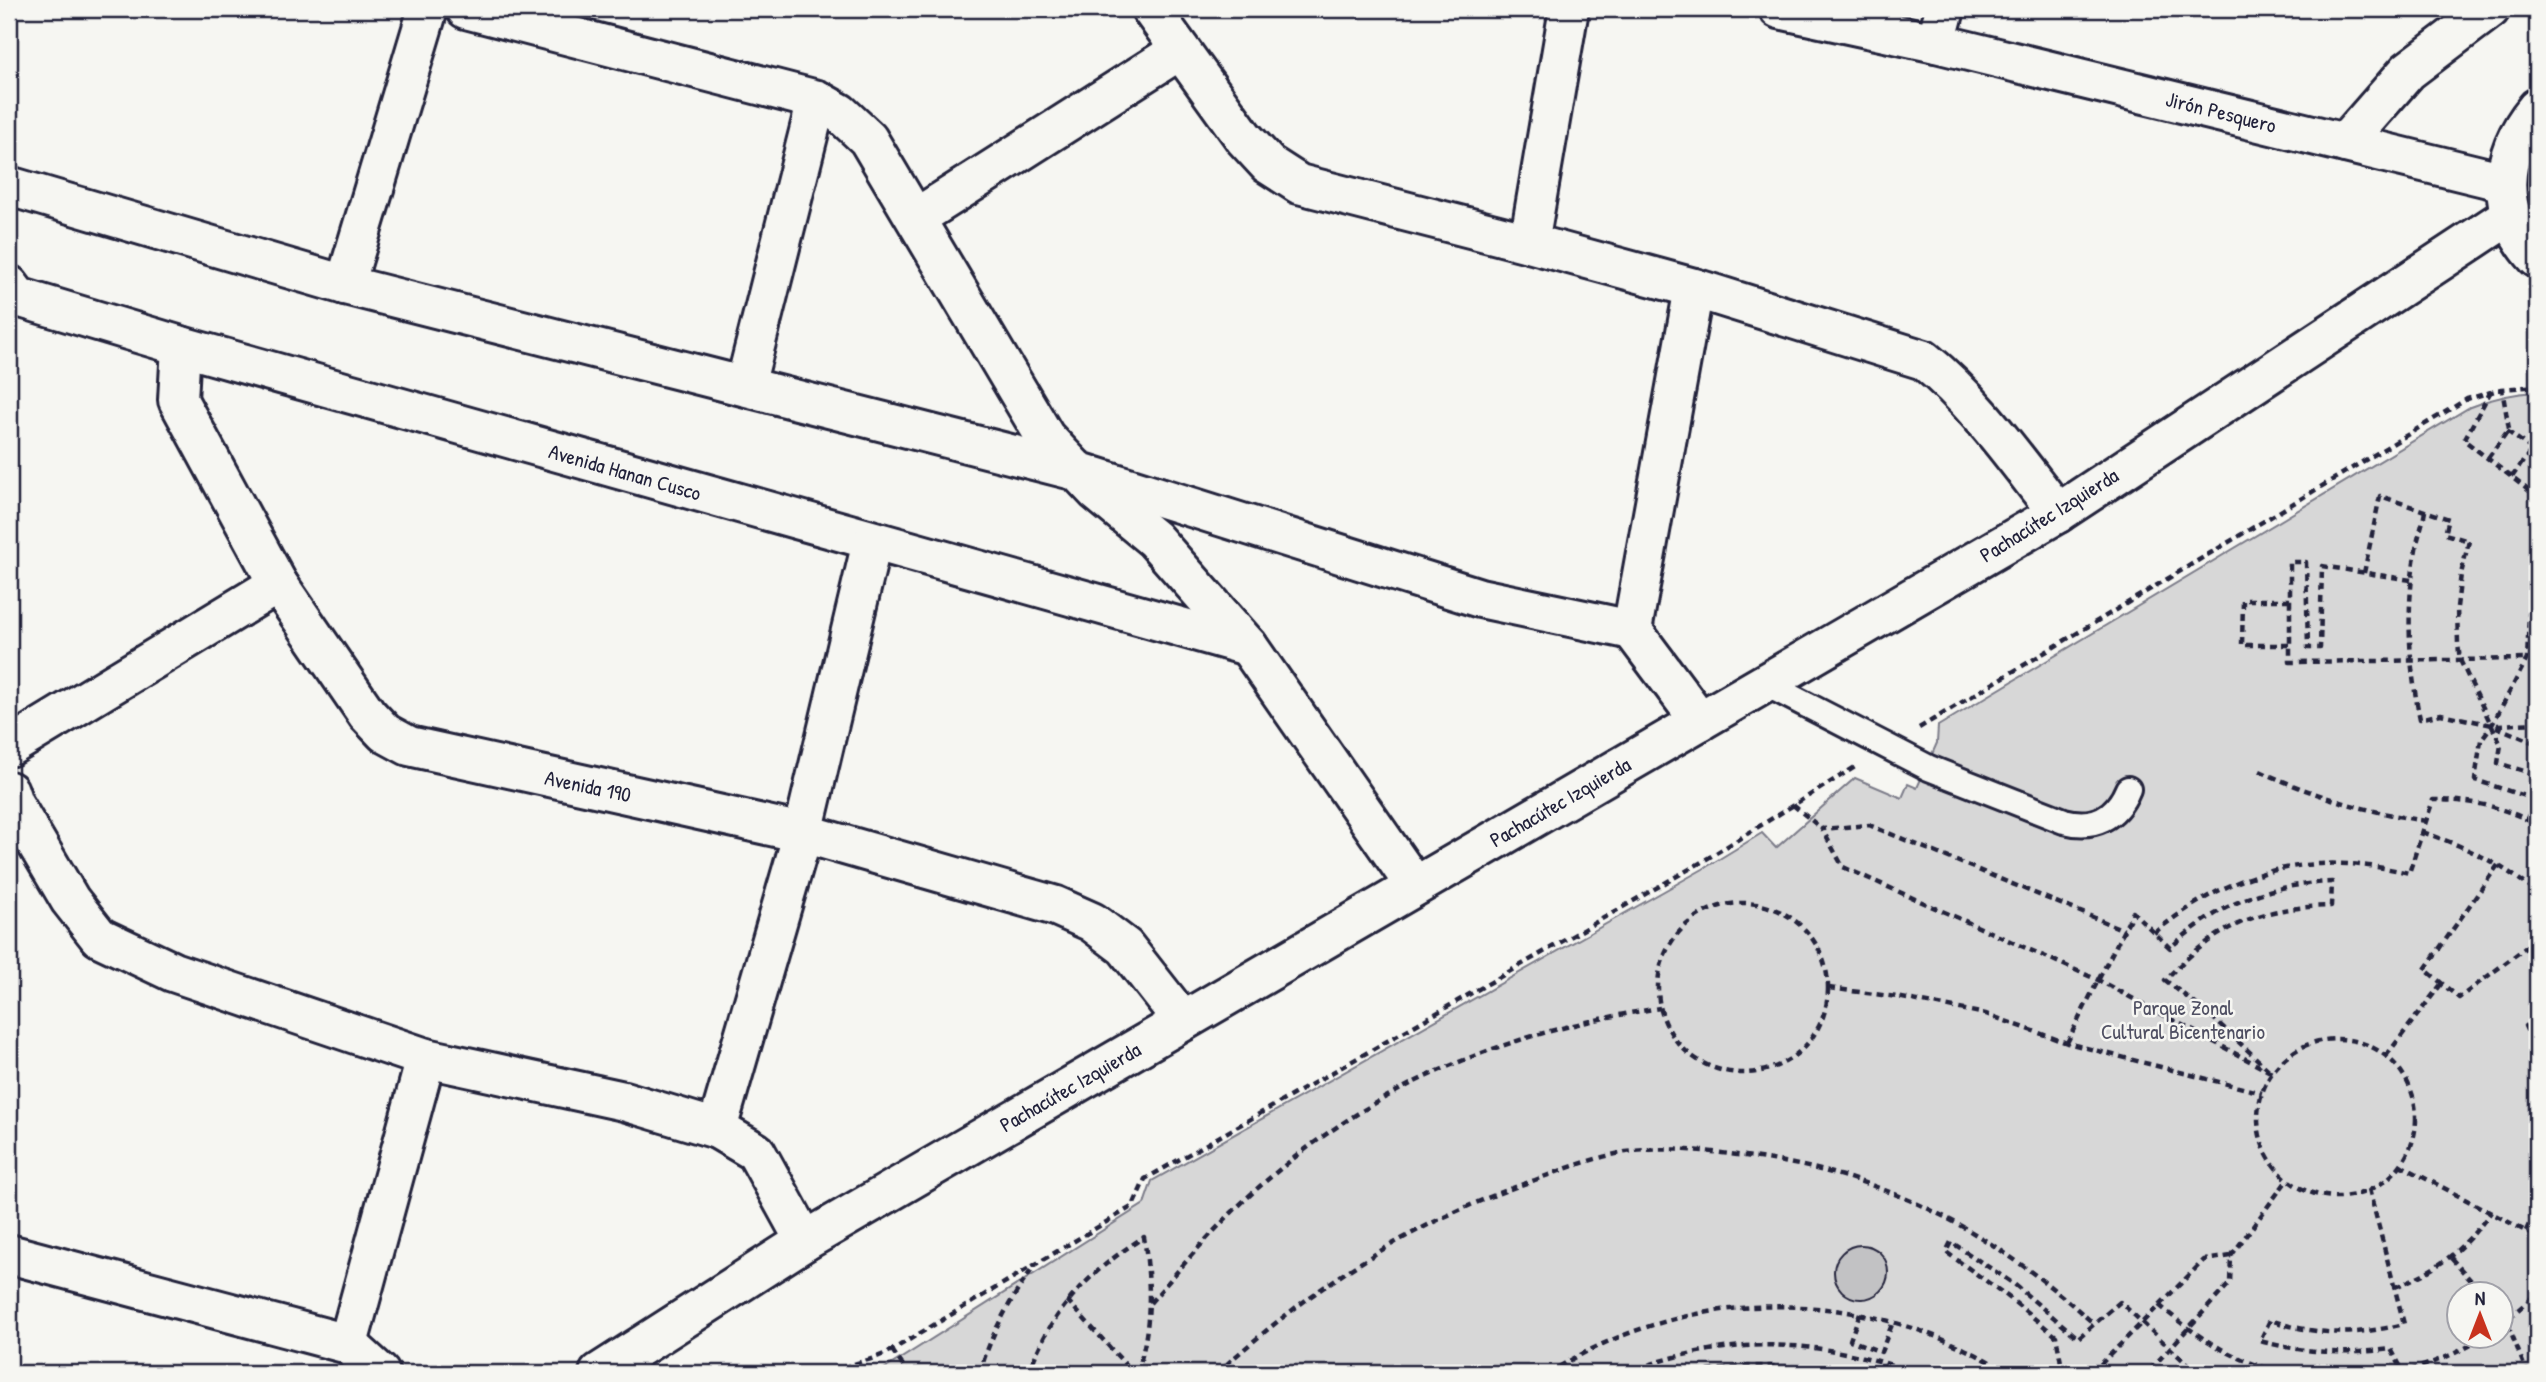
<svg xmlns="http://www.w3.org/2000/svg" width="2546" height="1382" font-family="'Patrick Hand',sans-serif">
  <rect width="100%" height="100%" fill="#f6f6f2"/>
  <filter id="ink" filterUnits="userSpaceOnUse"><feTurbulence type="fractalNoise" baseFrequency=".0143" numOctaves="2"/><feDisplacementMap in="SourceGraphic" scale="14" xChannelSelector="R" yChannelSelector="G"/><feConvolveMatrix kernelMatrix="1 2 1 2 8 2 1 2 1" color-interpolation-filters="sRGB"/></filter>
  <g filter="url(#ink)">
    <path fill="#d7d7d7" stroke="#7c7c89" stroke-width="2" fill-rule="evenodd" d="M2537,392v981h-1659l266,-169 8,-23 551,-312 59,-36 14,15 79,-70 47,20 6,-14 9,4 20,-45 1,-17 532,-319c22,-9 43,-14 67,-15zM2458,1294h42v42h-42z"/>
    <circle fill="#c2c2c4" stroke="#22223b" stroke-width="2" cx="1861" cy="1272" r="27"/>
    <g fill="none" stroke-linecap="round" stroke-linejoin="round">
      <g stroke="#22223b" stroke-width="30">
        <path id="lane" d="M1764,683l165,85 135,53c30,8 52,-3 64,-32"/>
      </g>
      <g stroke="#22223b" stroke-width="44">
        <g id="street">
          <path d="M466,9l351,91 23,13 28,26 177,298 51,54 58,48 94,107 167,240"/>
          <path d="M1151,9l93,129 24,26 31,20 230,59 165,45 230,72c53,43 92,100 134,153"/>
          <path d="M1779,9l157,34 569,139"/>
          <path d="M1936,43l9,-34"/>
          <path d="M2345,143l63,-72 82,-62"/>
          <path d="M9,186l336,99 732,186 403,127 152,32"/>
          <path d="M916,218l264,-168"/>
          <path d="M1529,243l40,-234"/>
          <path d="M9,285l9,12 163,49 1067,300"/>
          <path d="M345,285l83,-276"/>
          <path d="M1694,288l-62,342 68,91"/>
          <path d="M181,346l-3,54 100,184 89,130 18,19 24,13 394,87 253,73 36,16 33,25 58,74"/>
          <path d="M745,386l72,-286"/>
          <path d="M9,747l269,-163"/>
          <path d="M9,791l4,12 57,97 29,37 74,35 253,86 198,43 93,28 39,23 49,89"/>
          <path d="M717,1129l86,-296 69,-291"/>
          <path d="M9,1254l339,90 32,29"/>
          <path d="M348,1344l78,-286"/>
        </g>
      </g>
      <g stroke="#22223b" stroke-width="44">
        <g id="secondary">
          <path d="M2537,108c-39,47 -43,103 0,150"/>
          <path d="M599,1373l206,-132 1253,-728 452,-298"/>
        </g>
      </g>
      <g stroke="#22223b" stroke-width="4.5" stroke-dasharray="7 5" stroke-linecap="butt">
        <path d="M2491,391l-27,49 73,57"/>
        <path d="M2507,431l30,22"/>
        <path d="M2488,458l21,-29 -7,-40"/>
        <path d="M2512,477l25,-35"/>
        <path d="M2425,511c-2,13 -7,25 -9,38 -10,57 -8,113 4,170l21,-5 51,11 45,19"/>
        <path d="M2364,573l16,-77 69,23 -4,15 24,7 -8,33 -4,33 1,37 2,16 41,85 -3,18 39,12"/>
        <path d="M2531,573l-4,86 -35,66 -11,15 -6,40 62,20"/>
        <path d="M2411,580l-89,-14 -2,82h-12l-2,-86h-16v100l237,-3"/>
        <path d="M2290,600h-47l-1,45h48"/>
        <path d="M2497,725l40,-2"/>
        <path d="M1919,728l548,-329 35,-10 35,-3"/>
        <path d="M2260,771c54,25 107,41 166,50"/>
        <path d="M1793,805l29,24"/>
        <path d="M2527,819l9,-20"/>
        <path d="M2422,832c43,14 80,32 115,61"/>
        <path d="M2498,865l-73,104 34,29 78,-59"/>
        <path d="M2530,888l7,-10"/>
        <circle cx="1743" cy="988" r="85"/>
        <path d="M2154,933c80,-64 155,-83 255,-60l24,-73c38,0 70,6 104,25"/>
        <path d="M1829,988l68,9 89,17 81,29 195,50"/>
        <path d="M2537,1020l-12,6 12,25"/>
        <circle cx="2337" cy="1118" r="79"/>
        <path d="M2067,1043c21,-44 44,-87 66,-131l37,36c50,-45 95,-63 162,-66l-1,24c-75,1 -115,21 -166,74l46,36 61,57 -174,-93 -255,-113 -21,-38 47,-4 255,105"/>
        <path d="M2386,1056l56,-73"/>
        <path d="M2400,1165l137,72"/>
        <path d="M2369,1189l35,135c-49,12 -86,12 -134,-4l-10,21c45,12 85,14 131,8l13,24"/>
        <path d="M2526,1231l11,-26"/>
        <path d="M2231,1256l57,-77"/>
        <path d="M2451,1258l32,36"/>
        <path d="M2395,1287c44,-18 67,-36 96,-75"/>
        <path d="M1067,1300l66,73"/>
        <path d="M1150,1303c35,-40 69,-81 109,-116 118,-104 247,-155 401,-179"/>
        <path d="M2159,1305c39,33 77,57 126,68"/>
        <path d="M1860,1313l-10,27 31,12 12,-30"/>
        <path d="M2500,1315l7,7 20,51"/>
        <path d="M2500,1326l37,-33"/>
        <path d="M892,1350l16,23"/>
        <path d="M1649,1364l3,9"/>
        <path d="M832,1373c19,-11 39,-11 60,-23l241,-144 12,-27 555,-316 155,-96"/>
        <path d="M980,1373c10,-38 30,-73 53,-105"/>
        <path d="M1029,1373c20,-61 62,-103 115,-136 7,47 8,90 -7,136"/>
        <path d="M1217,1373c97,-88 194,-150 318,-193 29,-11 61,-23 91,-28 36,-5 76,-2 111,3 145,17 250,72 357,169"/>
        <path d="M1549,1373c116,-74 261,-87 388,-36 24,10 49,21 70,36"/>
        <path d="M1626,1373c97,-38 192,-36 289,0"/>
        <path d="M1696,1373c49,-9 98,-9 147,0"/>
        <path d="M2063,1373l-7,-37 -49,-40 -61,-44 5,-10 63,42 64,54 42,-36 77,71"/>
        <path d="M2092,1373l112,-113 27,-4 -1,27 -83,90"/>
        <path d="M2398,1373c33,-8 60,-20 89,-37"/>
      </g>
      <use href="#lane" stroke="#f6f6f2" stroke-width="24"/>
      <use href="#street" stroke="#f6f6f2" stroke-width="38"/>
      <use href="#secondary" stroke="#f6f6f2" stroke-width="38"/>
    </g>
  </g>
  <g text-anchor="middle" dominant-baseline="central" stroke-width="5" stroke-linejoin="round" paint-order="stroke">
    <g font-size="21" fill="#22223b" stroke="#f6f6f2">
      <text transform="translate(2221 112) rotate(14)">Jirón Pesquero</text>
      <text transform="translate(625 472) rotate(16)">Avenida Hanan Cusco</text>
      <text transform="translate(2049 515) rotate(-32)">Pachacútec Izquierda</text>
      <text transform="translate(588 786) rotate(12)">Avenida 190</text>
      <text transform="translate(1560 802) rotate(-30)">Pachacútec Izquierda</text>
      <text transform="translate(1070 1087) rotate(-30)">Pachacútec Izquierda</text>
    </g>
    <g font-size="21" fill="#4f4f62" stroke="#f6f6f2">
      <text x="2183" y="1007">Parque Zonal<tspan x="2183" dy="24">Cultural Bicentenario</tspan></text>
    </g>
  </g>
  <rect width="2546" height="1382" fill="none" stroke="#f6f6f2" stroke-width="35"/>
  <rect x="18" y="18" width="2511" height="1347" fill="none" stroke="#22223b" stroke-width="2.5" filter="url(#ink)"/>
  <g transform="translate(2480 1315)"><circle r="33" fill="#f6f6f2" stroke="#a1a1a9" stroke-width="2"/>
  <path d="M0-5L12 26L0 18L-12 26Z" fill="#c8321e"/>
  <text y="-10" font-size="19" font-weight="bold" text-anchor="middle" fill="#22223b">N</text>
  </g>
</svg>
